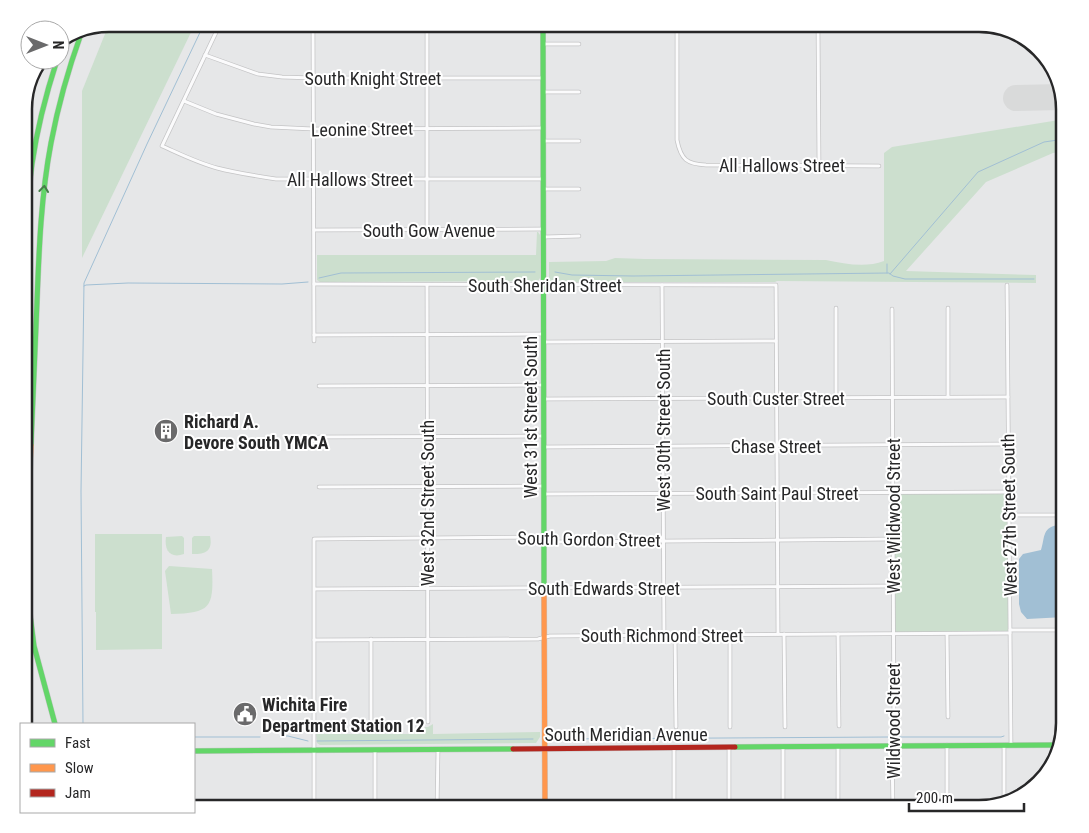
<svg xmlns="http://www.w3.org/2000/svg" width="1089" height="833" font-family="'Roboto Condensed',sans-serif">
  <rect width="100%" height="100%" fill="#e6e7e8"/>
  <g fill="#ccdfce">
    <path d="M109,24h86l-113,234v-167z"/>
    <path d="M1065,119v32l-12,2 -67,29 -80,89 130,4v8l-259,-2 -2,1h-221l-5,-1v-19l57,-1 9,-3 30,1 181,1c19,4 40,8 58,1v-108l8,-6z"/>
    <path d="M537,232h1l2,3v43l-2,3 -218,1 -3,-2v-25h219z"/>
    <path d="M893,492h116l1,141 -117,1z"/>
    <path d="M95,534h67v115l-66,1v-38h-1z"/>
    <path d="M182,536l2,2v16c-14,5 -20,-4 -18,-17z"/>
    <path d="M194,536h16c3,14 -4,19 -18,18v-16z"/>
    <path d="M169,566l43,3c2,39 -2,44 -41,45l-6,-43z"/>
    <path d="M433,724v10l107,-2v5l-4,6h-6l-210,2 -3,-2 -1,-9h109v-7h3z"/>
  </g>
  <path fill="#a1bfd4" d="M1057,525h8v92l-38,2 -6,-7 -2,-8v-45l4,-5 18,-4c4,-12 1,-22 16,-25z"/>
  <g fill="none" stroke-linecap="round" stroke-linejoin="round">
    <g stroke="#a1bfd4" stroke-width="1">
      <path d="M887,264v9"/>
      <path d="M555,272l17,3 61,1 256,-3 4,3 12,3h129"/>
      <path d="M890,274l88,-102 66,-30 21,-3"/>
      <path d="M319,278l22,-5 194,-1"/>
      <path d="M84,286l2,-1 42,-2 154,1 26,-2"/>
      <path d="M83,724l-2,-233 3,-208 63,-139 57,-120"/>
      <path d="M280,736h8l20,5"/>
      <path d="M194,737h66"/>
      <path d="M897,737h104l3,-1"/>
      <path d="M557,739l334,-2"/>
      <path d="M317,741l216,-2"/>
    </g>
    <path stroke="#d9dada" stroke-width="26" d="M1016,98l46,-1"/>
    <g stroke="#c4c4c5" stroke-width="4.5">
      <g id="street">
        <path d="M220,24l-58,122c18,8 36,17 55,22 19,5 39,8 59,11h267"/>
        <path d="M270,24l21,3 16,1 236,-1"/>
        <path d="M427,24v206"/>
        <path d="M677,24v116c4,20 10,24 29,25l173,1"/>
        <path d="M818,24l1,142"/>
        <path d="M313,28l1,313"/>
        <path d="M543,44h36"/>
        <path d="M205,55l53,19 24,3 31,1h230"/>
        <path d="M543,92h36"/>
        <path d="M184,101l32,13 38,10 17,3 42,2 230,-1"/>
        <path d="M543,141h36"/>
        <path d="M543,189h36"/>
        <path d="M314,230l229,-1"/>
        <path d="M544,237l35,-1"/>
        <path d="M314,284l462,1 2,349"/>
        <path d="M427,285l1,437"/>
        <path d="M662,285l2,350"/>
        <path d="M1007,285l4,460"/>
        <path d="M836,308v89"/>
        <path d="M892,309l2,429 -2,14 1,57"/>
        <path d="M314,335l229,-1"/>
        <path d="M544,342l232,-1"/>
        <path d="M319,386l224,-1"/>
        <path d="M948,397v-89"/>
        <path d="M544,399l464,-2"/>
        <path d="M319,437l224,-1"/>
        <path d="M544,447l464,-3"/>
        <path d="M319,487l225,-1"/>
        <path d="M545,494l464,-2"/>
        <path d="M1009,515h56"/>
        <path d="M315,589l578,-3"/>
        <path d="M1010,630h55"/>
        <path d="M784,634l1,93"/>
        <path d="M838,634l1,92"/>
        <path d="M947,634l1,83"/>
        <path d="M675,635l1,92"/>
        <path d="M371,639v84"/>
        <path d="M314,640l224,-1 12,-3 460,-3"/>
        <path d="M730,727v-93"/>
        <path d="M947,745v64"/>
        <path d="M838,746v63"/>
        <path d="M674,747v62"/>
        <path d="M729,747v62"/>
        <path d="M783,747v62"/>
        <path d="M1004,804v-58"/>
        <path d="M314,809v-270l225,-2 11,5 343,-3"/>
        <path d="M375,809v-59"/>
        <path d="M437,809l1,-59"/>
      </g>
    </g>
    <g stroke="#c4c4c5" stroke-width="6">
      <g id="fast">
        <path d="M543,24l1,570"/>
        <path d="M24,275c2,-37 3,-74 8,-111 5,-35 14,-70 25,-104"/>
        <path d="M31,445c2,-48 4,-95 6,-143 2,-53 4,-106 14,-159 7,-37 17,-73 30,-109"/>
        <path d="M29,606l5,40 21,78"/>
        <path d="M735,747l323,-2"/>
        <path d="M194,751l319,-2"/>
      </g>
    </g>
    <g stroke="#c4c4c5" stroke-width="6">
      <g id="slow">
        <path d="M544,594l1,215"/>
        <path d="M24,633l7,-188"/>
      </g>
    </g>
    <g stroke="#c4c4c5" stroke-width="6">
      <g id="jam">
        <path d="M60,52l4,-11"/>
        <path d="M513,749l222,-2"/>
      </g>
    </g>
    <use href="#street" stroke="#fbfbfc" stroke-width="3"/>
    <use href="#fast" stroke="#63d668" stroke-width="5"/>
    <use href="#slow" stroke="#ff974d" stroke-width="5"/>
    <use href="#jam" stroke="#b3261e" stroke-width="5"/>
  </g>
  <defs><path id="oneway-chevron" d="M-2-3.5L2.5 0L-2 3.5" fill="none" stroke-width="1.6" stroke-linecap="round" stroke-linejoin="round" transform="scale(1.25)"/></defs>
  <use stroke="#457e48" href="#oneway-chevron" transform="translate(44 189) rotate(-84)"/>
  <defs>
    <g id="building-disc" transform="scale(1.25)"><circle r="9.5" fill="#6a6a6b" stroke="#fff"/><path d="M-4-6H4V6H1V3H-1V6H-4ZM-2.5-4.3h1.7v1.8h-1.7ZM.8-4.3h1.7v1.8H.8ZM-2.5-1h1.7V.8h-1.7ZM.8-1h1.7V.8H.8Z" fill="#fff"/></g>
    <g id="civic-disc" transform="scale(1.25)"><circle r="9.5" fill="#6a6a6b" stroke="#fff"/><path d="M-.6-6.5H3V-4.5H.6V-3L4-1V1h2V6H-6V1h2V-1L-.6-3ZM-1.2 2.5V6h2.4V2.5Z" fill="#fff"/></g>
  </defs>
  <g fill-rule="evenodd">
    <use href="#building-disc" x="166" y="431"/>
    <use href="#civic-disc" x="245" y="714"/>
  </g>
  <g text-anchor="middle" dominant-baseline="central" stroke-width="4" stroke-linejoin="round" paint-order="stroke">
    <g font-size="18" fill="#272728" stroke="#fff">
      <text x="373" y="78">South Knight Street</text>
      <text transform="translate(362 129) rotate(-1)">Leonine Street</text>
      <text x="782" y="165">All Hallows Street</text>
      <text x="350" y="179">All Hallows Street</text>
      <text x="429" y="230">South Gow Avenue</text>
      <text x="545" y="285">South Sheridan Street</text>
      <text x="776" y="398">South Custer Street</text>
      <text transform="translate(530 417) rotate(-90)">West 31st Street South</text>
      <text transform="translate(663 430) rotate(-90)">West 30th Street South</text>
      <text x="776" y="446">Chase Street</text>
      <text x="777" y="493">South Saint Paul Street</text>
      <text transform="translate(427 503) rotate(-90)">West 32nd Street South</text>
      <text transform="translate(1009 515) rotate(-91)">West 27th Street South</text>
      <text transform="translate(893 516) rotate(-90)">West Wildwood Street</text>
      <text transform="translate(589 539) rotate(1)">South Gordon Street</text>
      <text x="604" y="588">South Edwards Street</text>
      <text x="662" y="635">South Richmond Street</text>
      <text transform="translate(893 721) rotate(-90)">Wildwood Street</text>
      <text x="626" y="734">South Meridian Avenue</text>
    </g>
    <g font-size="18" font-weight="bold" fill="#272728" stroke="#fff" text-anchor="start">
      <text x="184" y="421">Richard A.<tspan x="184" dy="21">Devore South YMCA</tspan></text>
      <text x="262" y="704">Wichita Fire<tspan x="262" dy="21">Department Station 12</tspan></text>
    </g>
  </g>
  <path d="M0 0H1089V833H0ZM109 32H979A77 77 0 0 1 1056 109V723A77 77 0 0 1 979 800H109A77 77 0 0 1 32 723V109A77 77 0 0 1 109 32Z" fill="#fff" fill-rule="evenodd"/>
  <path fill="none" stroke="#272728" stroke-width="2.5" d="M109 32H979A77 77 0 0 1 1056 109V723A77 77 0 0 1 979 800H109A77 77 0 0 1 32 723V109A77 77 0 0 1 109 32Z"/>
  <rect x="20" y="723" width="175" height="90" fill="#ffffff" stroke="#a9a9a9"/>
  <rect x="30" y="739" width="25" height="8" fill="#63d668" stroke="#a9a9a9"/>
  <text x="65" y="748" font-size="15" fill="#272728">Fast</text>
  <rect x="30" y="764" width="25" height="8" fill="#ff974d" stroke="#a9a9a9"/>
  <text x="65" y="773" font-size="15" fill="#272728">Slow</text>
  <rect x="30" y="789" width="25" height="8" fill="#b3261e" stroke="#a9a9a9"/>
  <text x="65" y="798" font-size="15" fill="#272728">Jam</text>
  <g transform="translate(45 45) rotate(90)"><circle r="24" fill="#ffffff" stroke="#a9a9a9"/>
  <path d="M0-4L9 19L0 12L-9 19Z" fill="#6a6a6b"/>
  <text y="-8" font-size="14" font-weight="bold" text-anchor="middle" fill="#272728">N</text>
  </g>
  <path d="M909 803v8h115v-8" fill="none" stroke="#272728" stroke-width="2.5"/>
  <text x="916" y="803" font-size="15" fill="#272728" stroke="#ffffff" stroke-width="4" paint-order="stroke">200 m</text>
</svg>
